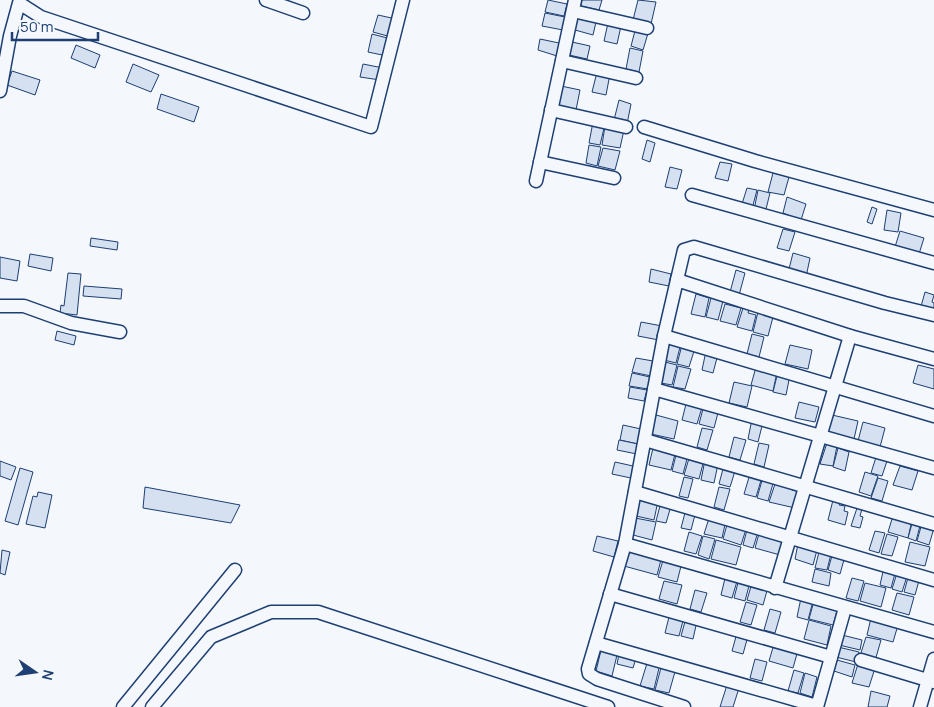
<svg xmlns="http://www.w3.org/2000/svg" width="934" height="707" font-family="Manrope,sans-serif">
  <rect width="100%" height="100%" fill="#f4f7fb"/>
  <g fill="#d5e0f0" stroke="#1d3f73">
    <path d="M548,0l19,4 -3,12 -19,-4z"/>
    <path d="M582,0h20l-3,10 -18,-4z"/>
    <path d="M638,0l18,2 -5,22 -18,-4z"/>
    <path d="M545,13l20,4 -2,13 -21,-4z"/>
    <path d="M378,15l18,4 -5,18 -18,-5z"/>
    <path d="M578,18l18,4 -3,13 -18,-5z"/>
    <path d="M608,23l13,3 -4,18 -13,-3z"/>
    <path d="M636,27l13,3 -6,20 -12,-4z"/>
    <path d="M372,34l19,5 -4,17 -19,-4z"/>
    <path d="M540,39l19,4 -2,13 -19,-6z"/>
    <path d="M572,42l18,4 -3,13 -18,-4z"/>
    <path d="M76,45l24,10 -5,13 -24,-10z"/>
    <path d="M630,48l13,3 -4,21 -13,-3z"/>
    <path d="M133,64l26,11 -8,17 -25,-10z"/>
    <path d="M363,64l20,4 -3,12 -20,-3z"/>
    <path d="M12,71l28,9 -5,15 -28,-10z"/>
    <path d="M597,72l13,2 -4,21 -14,-3z"/>
    <path d="M561,86l19,4 -4,20 -19,-4z"/>
    <path d="M161,94l38,13 -5,15 -37,-13z"/>
    <path d="M619,100l12,4 -4,20 -13,-4z"/>
    <path d="M593,122l12,2 -5,21 -11,-2z"/>
    <path d="M605,126l19,4 -4,18 -18,-3z"/>
    <path d="M647,140l8,3 -5,19 -8,-3z"/>
    <path d="M589,145l12,2 -4,19 -11,-3z"/>
    <path d="M603,148l17,3 -5,19 -17,-4z"/>
    <path d="M720,162l12,2 -4,17 -13,-3z"/>
    <path d="M670,167l12,3 -5,19 -12,-2z"/>
    <path d="M773,173l16,4 -5,18 -16,-3z"/>
    <path d="M747,188l10,2 -5,19 -11,-2z"/>
    <path d="M758,190l12,3 -5,20 -11,-3z"/>
    <path d="M787,197l19,7 -5,16 -18,-7z"/>
    <path d="M872,207l5,2 -5,15 -5,-2z"/>
    <path d="M887,210l14,3 -3,19 -14,-2z"/>
    <path d="M783,229l12,3 -6,19 -12,-3z"/>
    <path d="M900,231l24,7 -6,19 -24,-7z"/>
    <path d="M91,238l27,4 -1,8 -27,-4z"/>
    <path d="M793,253l17,5 -4,19 -18,-4z"/>
    <path d="M30,254l23,4 -2,13 -23,-5z"/>
    <path d="M0,257l20,4 -3,20 -17,-3z"/>
    <path d="M651,269l20,5 -2,12 -20,-4z"/>
    <path d="M736,270l9,3 -7,26 -9,-3z"/>
    <path d="M68,273l13,1 -4,41 -17,-2 1,-8 3,1z"/>
    <path d="M84,286l38,3 -1,10 -38,-3z"/>
    <path d="M925,292l9,3 -2,7 2,1v4l-2,7 -12,-4z"/>
    <path d="M696,294l13,4 -4,19 -14,-3z"/>
    <path d="M711,298l12,3 -5,19 -12,-3z"/>
    <path d="M725,304l16,4 -5,17 -16,-4z"/>
    <path d="M743,308l6,1 -1,4 8,2 -4,16 -15,-4z"/>
    <path d="M758,312l15,5 -5,19 -15,-4z"/>
    <path d="M641,322l21,4 -3,14 -21,-4z"/>
    <path d="M57,331l19,5 -2,9 -19,-5z"/>
    <path d="M752,334l12,3 -5,20 -12,-3z"/>
    <path d="M676,342l5,1 -5,20 -12,-3 4,-15z"/>
    <path d="M682,345l13,3 -6,19 -12,-3z"/>
    <path d="M790,345l22,5 -4,19 -23,-5z"/>
    <path d="M706,351l12,3 -5,19 -11,-3z"/>
    <path d="M636,358l17,3 -2,15 -19,-4z"/>
    <path d="M665,362l12,3 -5,20 -11,-2z"/>
    <path d="M918,365l16,4v20l-21,-6z"/>
    <path d="M678,366l13,3 -6,20 -12,-2z"/>
    <path d="M756,367l21,5 -4,19 -22,-6z"/>
    <path d="M778,372l12,3 -4,20 -13,-3z"/>
    <path d="M632,373l18,4 -2,12 -19,-3z"/>
    <path d="M734,382l18,4 -5,21 -18,-4z"/>
    <path d="M630,387l17,3 -3,11 -16,-3z"/>
    <path d="M687,400l16,4 -6,20 -15,-4z"/>
    <path d="M799,402l20,5 -4,15 -20,-4z"/>
    <path d="M704,405l15,4 -5,19 -15,-4z"/>
    <path d="M656,415l22,6 -4,18 -23,-5z"/>
    <path d="M832,415l26,6 -4,18 -26,-6z"/>
    <path d="M752,419l11,3 -5,20 -10,-3z"/>
    <path d="M863,422l22,6 -5,19 -22,-6z"/>
    <path d="M623,425l18,4 -3,15 -18,-4z"/>
    <path d="M702,428l11,2 -6,20 -10,-3z"/>
    <path d="M734,437l12,3 -6,20 -11,-3z"/>
    <path d="M619,440l19,4 -1,10 -20,-4z"/>
    <path d="M759,443l10,2 -5,22 -10,-3z"/>
    <path d="M827,443l10,3 -4,20 -13,-2z"/>
    <path d="M653,448l22,6 -4,16 -22,-5z"/>
    <path d="M838,448l11,4 -4,19 -12,-4z"/>
    <path d="M677,451l11,4 -5,19 -11,-3z"/>
    <path d="M877,454l11,4 -6,18 -11,-3z"/>
    <path d="M690,455l14,5 -5,19 -15,-4z"/>
    <path d="M705,460l13,4 -4,19 -13,-3z"/>
    <path d="M0,461l16,6 -5,13 -11,-4z"/>
    <path d="M615,462l18,4 -2,12 -19,-4z"/>
    <path d="M724,465l12,3 -6,19 -11,-3z"/>
    <path d="M900,466l18,5 -6,19 -19,-5z"/>
    <path d="M20,468l13,4 -15,53 -13,-4z"/>
    <path d="M865,472l13,4 -7,20 -12,-4z"/>
    <path d="M750,474l12,3 -6,20 -12,-3z"/>
    <path d="M684,477l9,2 -5,19 -9,-2z"/>
    <path d="M763,477l11,3 -6,21 -11,-3z"/>
    <path d="M878,478l10,3 -6,20 -11,-3z"/>
    <path d="M776,481l18,4 -2,5 8,2 -5,16 -26,-6z"/>
    <path d="M145,487l95,18 -9,18 -88,-15z"/>
    <path d="M719,487l11,2 -6,21 -10,-3z"/>
    <path d="M38,492l14,3 -7,33 -19,-4 7,-28 4,1z"/>
    <path d="M640,496l18,5 -4,19 -18,-4z"/>
    <path d="M833,500l8,2 -2,3 6,1 -1,5 4,1 -3,13 -17,-5z"/>
    <path d="M661,502l10,4 -5,17 -10,-2z"/>
    <path d="M857,508l5,1 -2,7 3,1 -3,11 -9,-2z"/>
    <path d="M686,509l10,2 -5,19 -10,-2z"/>
    <path d="M710,515l16,5 -4,18 -18,-4z"/>
    <path d="M896,515l16,5 -4,18 -20,-6 4,-13z"/>
    <path d="M635,518l21,4 -4,18 -19,-5z"/>
    <path d="M913,520l8,2 -5,19 -8,-3z"/>
    <path d="M728,521l19,5 -6,19 -18,-6z"/>
    <path d="M922,523l12,5 -5,17 -12,-4z"/>
    <path d="M748,526l11,3 -6,19 -10,-3z"/>
    <path d="M760,530l25,7 -5,18 -25,-7z"/>
    <path d="M875,531l10,2 -6,20 -10,-3z"/>
    <path d="M689,532l13,4 -6,18 -12,-3z"/>
    <path d="M887,534l11,3 -6,19 -11,-2z"/>
    <path d="M597,536l21,5 -4,16 -21,-6z"/>
    <path d="M703,536l12,3 -6,20 -11,-4z"/>
    <path d="M716,540l25,7 -5,18 -25,-6z"/>
    <path d="M910,542l20,5 -5,19 -20,-4z"/>
    <path d="M798,544l19,6 -4,15 -18,-6z"/>
    <path d="M629,547l33,9 -5,19 -33,-9z"/>
    <path d="M2,550l8,2 -5,23 -5,-2z"/>
    <path d="M819,552l12,2 -4,16 -12,-2z"/>
    <path d="M833,552l12,4 -5,18 -12,-4z"/>
    <path d="M664,557l18,5 -5,20 -19,-5z"/>
    <path d="M884,567l12,3 -5,18 -11,-3z"/>
    <path d="M815,569l16,4 -2,13 -17,-4z"/>
    <path d="M898,570l10,3 -6,19 -10,-3z"/>
    <path d="M726,574l12,4 -6,20 -11,-3z"/>
    <path d="M909,574l11,3 -5,18 -11,-3z"/>
    <path d="M852,578l12,3 -6,20 -12,-3z"/>
    <path d="M739,579l11,3 -5,19 -11,-3z"/>
    <path d="M664,581l18,4 -5,19 -18,-5z"/>
    <path d="M752,583l16,4 -5,18 -16,-5z"/>
    <path d="M865,583l21,5 -5,19 -21,-6z"/>
    <path d="M695,590l12,3 -6,19 -11,-3z"/>
    <path d="M897,593l17,4 -5,18 -17,-5z"/>
    <path d="M801,598l12,3 -5,19 -11,-3z"/>
    <path d="M814,601l24,6 -5,18 -24,-6z"/>
    <path d="M746,602l11,3 -6,20 -11,-3z"/>
    <path d="M770,609l11,3 -6,21 -11,-3z"/>
    <path d="M670,613l14,4 -5,19 -14,-3z"/>
    <path d="M686,618l11,3 -4,18 -12,-3z"/>
    <path d="M871,618l27,7 -5,17 -26,-7z"/>
    <path d="M809,620l22,6 -4,19 -23,-6z"/>
    <path d="M737,633l11,3 -5,18 -11,-3z"/>
    <path d="M842,635l20,5 -2,10 -21,-5z"/>
    <path d="M866,637l15,3 -6,21 -15,-5z"/>
    <path d="M774,644l24,6 -5,18 -24,-7z"/>
    <path d="M838,647l21,5 -3,10 -20,-5z"/>
    <path d="M601,650l16,5 -5,21 -16,-5z"/>
    <path d="M619,654l17,4 -3,10 -16,-4z"/>
    <path d="M755,659l12,3 -5,19 -12,-3z"/>
    <path d="M648,660l12,4 -6,25 -14,-3z"/>
    <path d="M837,660l18,5 -3,12 -18,-6z"/>
    <path d="M662,664l14,4 -7,25 -14,-3z"/>
    <path d="M858,664l17,4 -6,19 -17,-4z"/>
    <path d="M794,670l10,3 -6,20 -10,-2z"/>
    <path d="M805,673l12,4 -5,20 -12,-4z"/>
    <path d="M727,685l12,3 -6,19h-13z"/>
    <path d="M871,691l19,5 -3,11h-19z"/>
  </g>
  <g fill="none" stroke-linecap="round" stroke-linejoin="round">
    <g stroke="#1d3f73" stroke-width="15">
      <g id="minor">
        <path d="M266,0l37,13"/>
        <path d="M573,11l74,17"/>
        <path d="M562,61l74,17"/>
        <path d="M0,91l10,-55 9,-33 22,14 330,110 32,-127"/>
        <path d="M551,110l75,17"/>
        <path d="M644,127l111,34 179,49"/>
        <path d="M540,162l74,16"/>
        <path d="M536,181l39,-181"/>
        <path d="M692,195l242,68"/>
        <path d="M677,280l7,-30 10,-3 191,56 49,12"/>
        <path d="M0,306h24l47,17 49,9"/>
        <path d="M664,336l270,80"/>
        <path d="M654,389l280,79"/>
        <path d="M645,440l289,84"/>
        <path d="M635,492l299,88"/>
        <path d="M625,544l309,88"/>
        <path d="M775,588l75,-252"/>
        <path d="M610,594l221,63"/>
        <path d="M596,643l221,63"/>
        <path d="M861,660l73,22"/>
        <path d="M123,707l112,-137"/>
        <path d="M152,707l59,-70 60,-25h47l290,95"/>
        <path d="M684,707l-87,-28 -8,-5 -1,-5 37,-125 39,-208 13,-56 173,56 84,23"/>
        <path d="M817,707l28,-99"/>
        <path d="M920,707l14,-48"/>
      </g>
    </g>
    <use href="#minor" stroke="#f4f7fb" stroke-width="12"/>
  </g>
  <g transform="translate(35 672) rotate(103)" stroke="#f4f7fb" stroke-width="4" paint-order="stroke">
  <path d="M0-4L9 19L0 12L-9 19Z" fill="#1d3f73"/>
  <text y="-8" font-size="14" font-weight="bold" text-anchor="middle" fill="#1d3f73">N</text>
  </g>
  <path d="M12 32v8h86v-8" fill="none" stroke="#1d3f73" stroke-width="2.5"/>
  <text x="20" y="32" font-size="15" fill="#1d3f73" stroke="#f4f7fb" stroke-width="4" paint-order="stroke">50 m</text>
</svg>
